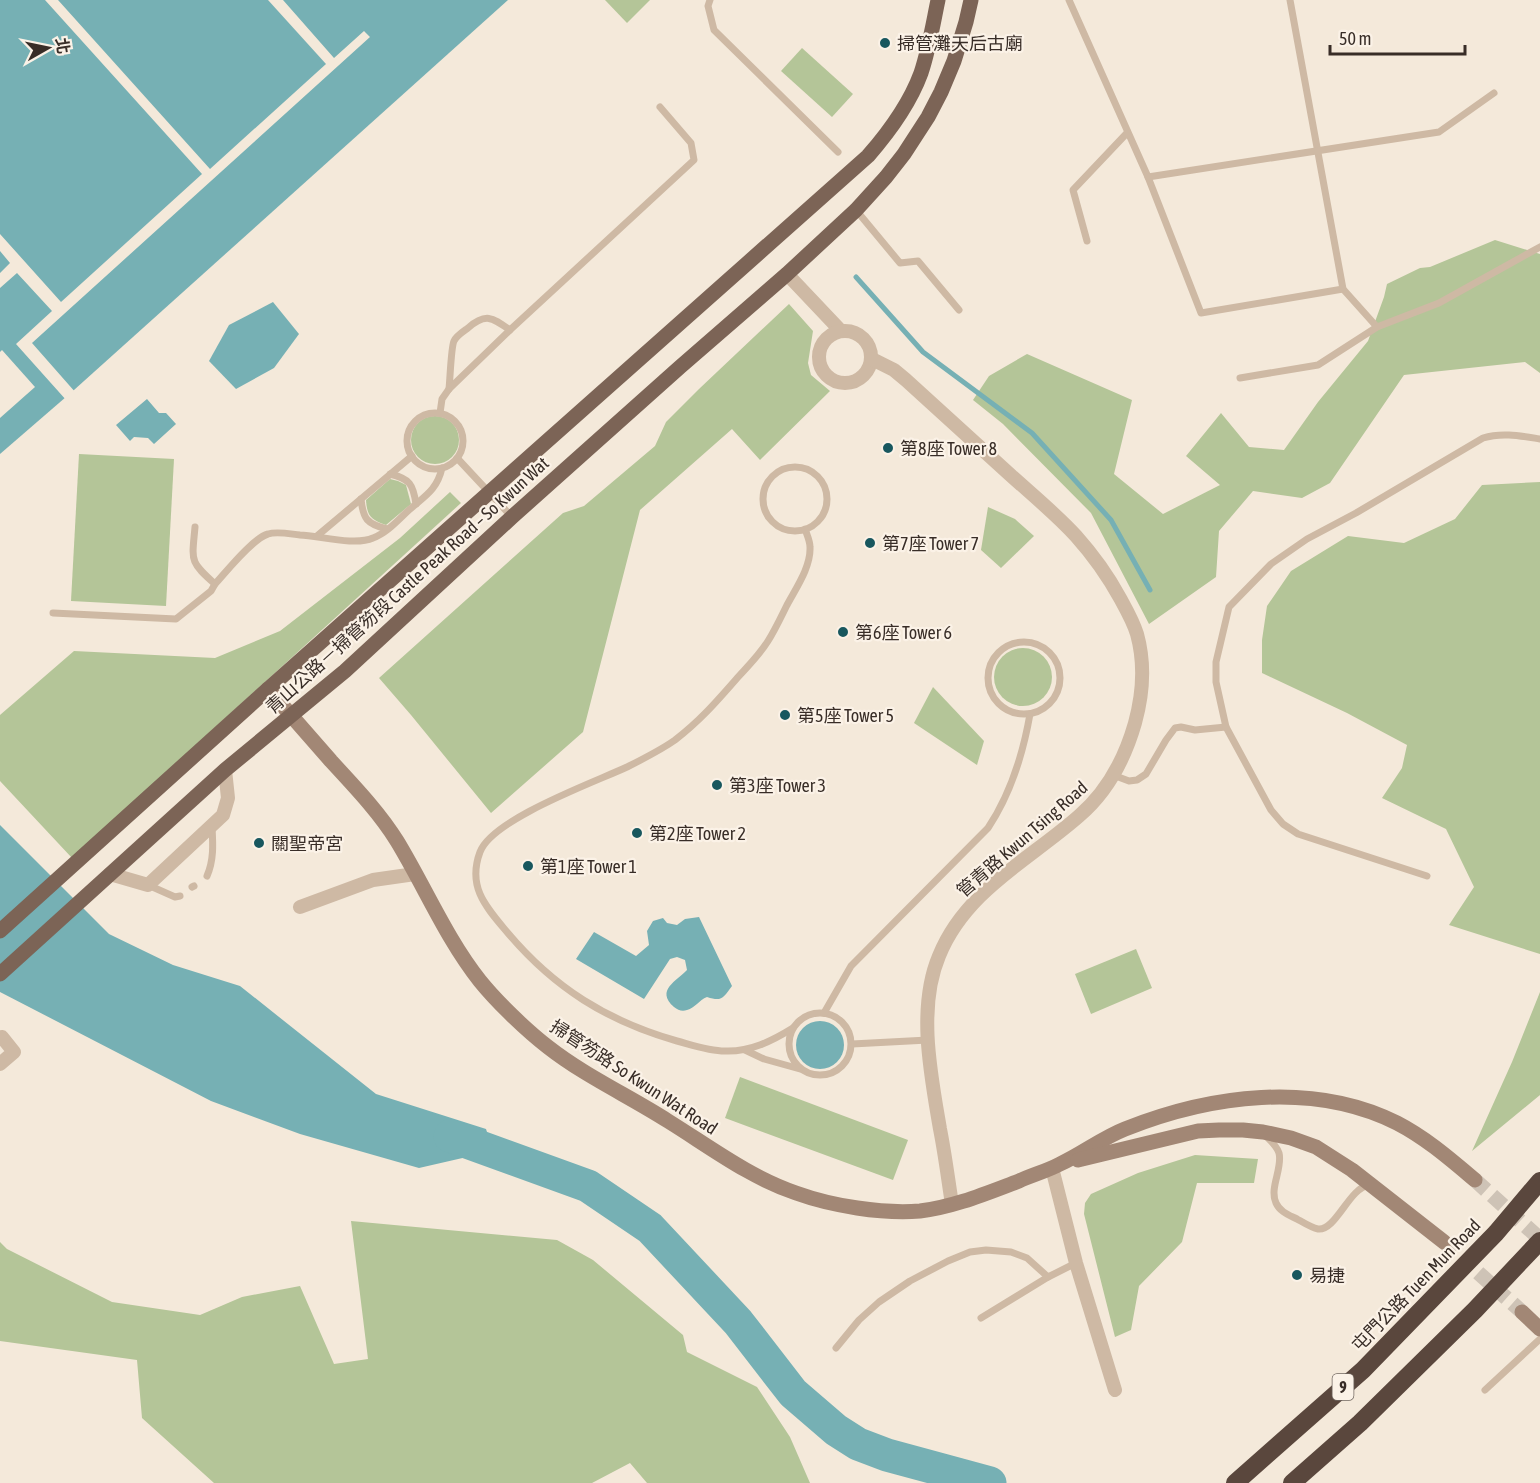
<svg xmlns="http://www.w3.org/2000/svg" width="1540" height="1483" font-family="'Asap Condensed','Noto Sans TC',sans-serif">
  <rect width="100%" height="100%" fill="#f4e9da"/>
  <g fill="#b4c598">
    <path d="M605,0h45l-23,23z"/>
    <path d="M802,48l51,46 -21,23 -51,-46z"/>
    <path d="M1495,240l45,14v119l-15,-11 -121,13 -74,108 -28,15 -49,-7 -34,40 -3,46 -67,47 -58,-111 -88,-89 -30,-24 16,-24 38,-22 105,46 -18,74 49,40 57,-29 -34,-29 35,-43 28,34 35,3 34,-48 50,-61 16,-44 3,-13 33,-16 10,-1z"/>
    <path d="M789,304l24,27 -5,32 3,12 19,16 -70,69 -28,-31 -92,81 -57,222 -92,81 -80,-98 -32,-37 184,-165 21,-7 71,-60 11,-24 33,-33z"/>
    <circle cx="435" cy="440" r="24"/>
    <path d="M79,454l95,5 -8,147 -95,-5z"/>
    <path d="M390,479l8,2 8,4 5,19 -25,21c-15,-5 -19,-9 -20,-25z"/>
    <path d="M1540,482v472l-91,-29 25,-38 -28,-58 -64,-31 20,-30 5,-23 -60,-32 -85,-40v-33l5,-34 24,-35 57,-35 56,7 51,-24 27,-34z"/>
    <path d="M450,492l11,11 -389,355 -72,-77v-66l74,-64 141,7 65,-27 120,-93z"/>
    <path d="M988,507l27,12 19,17 -33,32 -20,-18z"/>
    <circle cx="1023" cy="677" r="29"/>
    <path d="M933,687l51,54 -7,24 -63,-42z"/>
    <path d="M1136,949l16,39 -61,26 -16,-40z"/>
    <path d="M1540,992v103l-68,56 40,-89z"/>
    <path d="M740,1077l168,63 -15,40 -168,-62z"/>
    <path d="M1195,1155l63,4 -4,24h-57l-15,59 -43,44 -8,44 -16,7 -31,-123 1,-11 6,-9 47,-21z"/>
    <path d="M351,1221l206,19 36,20 90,75 4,17 70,35 33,50 20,46h-163l-17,-20 -38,20h-378l-72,-65 -5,-58 -137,-19v-99l7,7 105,53 88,13 42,-18 58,-11 34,78 34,-5z"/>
  </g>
  <g fill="#76b0b4">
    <path d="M0,0h508l-434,390 -74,64z"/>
    <path d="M273,302l26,32 -25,34 -38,21 -27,-28 20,-36z"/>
    <path d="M147,399l12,14h7l10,11 -22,20 -6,-6 -14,-1 -4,4 -14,-16z"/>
    <path d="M0,825l109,109 64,31 67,21 136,108 110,35 7,22 -74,17 -119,-34 -89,-33 -211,-109z"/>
    <path d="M699,917l33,69c-9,12 -10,16 -25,11 -8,3 -12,11 -20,13 -5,2 -9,0 -13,-3 -19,-17 3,-26 13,-37l-2,-10 -8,-3 -7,2 -26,40 -68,-40 18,-27 42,24 13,-11 -2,-14 6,-10 10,-3 4,5 10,2 8,-6z"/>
    <circle cx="820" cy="1045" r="24"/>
  </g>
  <g fill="#f4e9da">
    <path d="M45,0h13l152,169 116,-105 -58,-64h15l51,58 30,-27 6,6 -338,306 44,50 -9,8 -51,-57 36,-33 -35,-38 -17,15v-15l10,-10 -10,-12v-17l61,68 141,-128z"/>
    <path d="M2,350l33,37 -35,31v-66z"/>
  </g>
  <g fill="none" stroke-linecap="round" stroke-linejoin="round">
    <path stroke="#76b0b4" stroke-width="5" d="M856,277l67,75 109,81 79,87 39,70"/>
    <path stroke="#76b0b4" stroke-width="33" d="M450,1136l138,50 62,42 88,94 55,71 43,37 22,14 29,11 103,28"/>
    <g stroke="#cec3b6" stroke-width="15" stroke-dasharray="15 8" stroke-linecap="butt">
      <path d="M1475,1180l65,59"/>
      <path d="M1444,1242l78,70"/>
    </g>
    <g stroke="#ceb9a4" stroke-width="7">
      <path d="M710,0l-2,6 6,24 124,122"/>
      <path d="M1069,0l79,177 53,136 142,-24"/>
      <path d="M1290,0l53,289 34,38"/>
      <path d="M1148,177l291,-45 55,-39"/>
      <path d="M856,210l44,53 18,-2 41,49"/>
      <path d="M1087,241l-14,-51 54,-57"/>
      <path d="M1240,378l78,-13 59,-38 62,-24 101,-56"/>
      <path d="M449,389c1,-8 2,-42 5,-48 2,-5 10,-10 14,-13 18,-16 25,-10 42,2"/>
      <path d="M440,413l2,-14 7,-10 61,-59 184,-170 -3,-17 -31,-36"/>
      <circle cx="435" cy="441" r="28"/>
      <path d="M457,458l55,59"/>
      <circle cx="795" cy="499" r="32"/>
      <path d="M390,474c20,5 23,10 26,30"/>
      <path d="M361,499c2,20 6,25 26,30"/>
      <path d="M195,527c-3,34 -6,34 20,57 11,-12 38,-46 53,-50 9,-3 22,0 32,1 20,1 55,11 73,3 14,-5 25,-18 36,-28 16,-14 28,-20 33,-42"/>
      <path d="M317,536l95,-80"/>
      <path d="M53,613l123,6 35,-28 4,-7"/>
      <circle cx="1024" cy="678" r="36"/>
      <path d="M1113,775l16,6 8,-1 9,-6 20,-34 9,-12 6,-1 14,3 31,-3"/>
      <path d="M207,876c7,-16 6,-32 5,-49"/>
      <path d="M1427,876l-129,-42 -15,-10 -12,-14 -45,-83 -10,-45v-20l13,-55 42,-43 36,-25 49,-26 127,-75c19,-6 38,-2 57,1"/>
      <path d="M148,885l27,12 5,-1"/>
      <path d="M192,887l2,-1"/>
      <circle cx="820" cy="1044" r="31"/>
      <path d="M824,1013l27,-47 137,-138c22,-33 35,-74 42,-114"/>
      <path d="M793,1028c-21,13 -43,24 -68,23 -16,0 -33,-6 -48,-10 -70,-20 -123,-53 -170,-109 -21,-25 -40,-45 -27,-80 12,-33 115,-70 147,-85 16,-8 34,-17 48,-27 26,-20 43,-40 64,-64 10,-11 21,-22 29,-35 7,-11 13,-24 19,-36 9,-17 24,-38 23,-58 0,-6 -3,-12 -5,-18"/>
      <path d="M852,1044l76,-4"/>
      <path d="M745,1050l19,9 36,10"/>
      <path d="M1265,1135c5,5 12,11 14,18 4,15 -10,35 -3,50 4,9 13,12 21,16 7,4 15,9 21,10 18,2 31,-41 51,-44"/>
      <path d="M981,1318l67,-41"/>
      <path d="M836,1348l23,-28 20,-18 31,-21 38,-20 22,-9 16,-2 25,2 16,6 21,19 28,-14"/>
      <path d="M1485,1390l55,-51"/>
    </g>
    <g stroke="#ceb9a4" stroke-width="14">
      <path d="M787,274l53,56"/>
      <circle cx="845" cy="357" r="26"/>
      <path d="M872,359l22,11 12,10c34,31 67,61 100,91 24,22 49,42 70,65 17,19 32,40 44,62 6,11 13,23 17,36 8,29 6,60 -2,89 -10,35 -28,69 -56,93 -50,44 -114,75 -140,140 -22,52 -8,120 1,173 5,25 8,50 12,75"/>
      <path d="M110,874l38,11 75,-70 5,-17 -3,-28"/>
      <path d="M300,907l73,-27 42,-6"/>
      <path d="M0,1064l14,-12 -12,-15"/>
      <path d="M1052,1168l24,95 39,127"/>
    </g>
    <g stroke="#a28775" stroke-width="15">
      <path d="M268,689c21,24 42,48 63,72 23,25 48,51 66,80 28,46 49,97 83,140 17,21 46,49 68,66 37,29 81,49 120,74 42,26 81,56 128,72 36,13 86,21 124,18 34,-4 67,-18 99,-30 13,-6 28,-10 41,-17 22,-10 42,-26 65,-35 85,-34 188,-48 272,-6 29,15 53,36 78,57"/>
      <path d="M1078,1160l120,-29 21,-1h24l20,2 28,6 25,9 36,23 92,72"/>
      <path d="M1522,1312l18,17"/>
    </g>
    <g stroke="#7c6456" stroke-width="15">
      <path d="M0,931l268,-242 600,-533c21,-24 42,-53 53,-83 8,-24 12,-49 17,-73"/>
      <path d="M0,974l225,-204 120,-99 167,-154 168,-150 107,-93 69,-64 30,-33 18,-23 24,-37 13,-25 13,-31 12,-39 5,-22"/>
    </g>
    <g stroke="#5a473d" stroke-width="18">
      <path d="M1235,1483l128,-113 133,-137 44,-52"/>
      <path d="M1292,1483l68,-60 115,-113 65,-69"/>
    </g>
  </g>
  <g fill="#18575e" stroke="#fbf2e7" stroke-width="2">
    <circle cx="885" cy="43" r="6"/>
    <circle cx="888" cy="448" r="6"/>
    <circle cx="870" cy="543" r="6"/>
    <circle cx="843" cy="632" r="6"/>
    <circle cx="785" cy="715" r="6"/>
    <circle cx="717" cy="785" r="6"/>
    <circle cx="637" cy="833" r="6"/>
    <circle cx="259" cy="843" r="6"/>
    <circle cx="528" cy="866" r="6"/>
    <circle cx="1297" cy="1275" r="6"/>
  </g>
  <g text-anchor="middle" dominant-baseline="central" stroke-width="4.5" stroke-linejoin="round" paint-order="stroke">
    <rect fill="#fbf2e7" stroke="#726861" stroke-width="1.5" x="1332.5" y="1374" width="21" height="26" rx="4.5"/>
    <g font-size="16" font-weight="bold" fill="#382d27">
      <text x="1343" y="1387">9</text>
    </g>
    <g font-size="18" fill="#382d27" stroke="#fbf2e7" text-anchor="start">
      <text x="897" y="43">掃管灘天后古廟</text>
      <text x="900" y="448">第8座 Tower 8</text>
      <text x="882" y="543">第7座 Tower 7</text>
      <text x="855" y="632">第6座 Tower 6</text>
      <text x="797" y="715">第5座 Tower 5</text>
      <text x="729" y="785">第3座 Tower 3</text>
      <text x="649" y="833">第2座 Tower 2</text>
      <text x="271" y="843">關聖帝宮</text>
      <text x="540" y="866">第1座 Tower 1</text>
      <text x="1309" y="1275">易捷</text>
    </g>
    <g font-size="18" fill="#382d27" stroke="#fbf2e7">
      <text transform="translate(407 585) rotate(-42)">青山公路－掃管笏段 Castle Peak Road – So Kwun Wat</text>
      <text transform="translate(1022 839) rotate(-41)">管青路 Kwun Tsing Road</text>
      <text transform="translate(634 1077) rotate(33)">掃管笏路 So Kwun Wat Road</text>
      <text transform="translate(1416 1285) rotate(-46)">屯門公路 Tuen Mun Road</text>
    </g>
  </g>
  <g transform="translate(48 48) rotate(81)" stroke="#fbf2e7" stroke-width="4.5" paint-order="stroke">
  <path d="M0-4.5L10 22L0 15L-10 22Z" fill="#382d27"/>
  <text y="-9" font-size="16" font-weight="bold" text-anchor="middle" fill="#382d27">北</text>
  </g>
  <path d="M1330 45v9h135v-9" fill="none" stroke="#382d27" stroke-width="3"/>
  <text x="1339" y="45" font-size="18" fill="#382d27" stroke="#fbf2e7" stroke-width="4.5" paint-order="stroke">50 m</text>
</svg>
